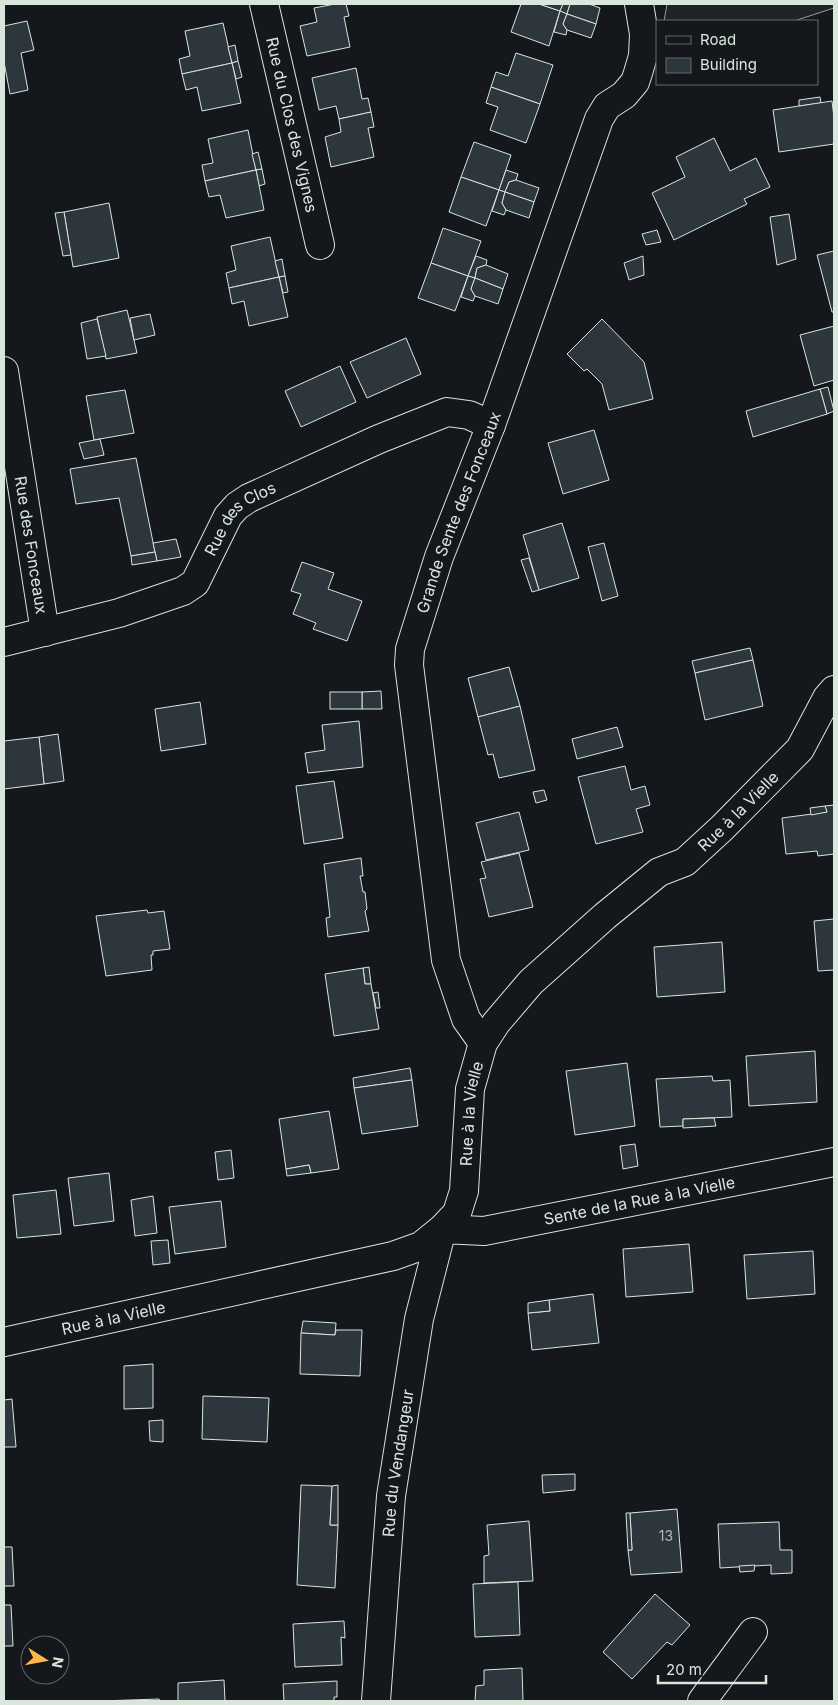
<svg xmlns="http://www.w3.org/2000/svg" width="838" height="1705" font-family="Inter,sans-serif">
  <rect width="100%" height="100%" fill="#14181c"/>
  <path fill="#202428" stroke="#939e99" d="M667,4h167v4l-40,13h-130z"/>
  <g fill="#2c363c" stroke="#d8e6dc">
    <path d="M335,4h11l3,12 -5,1 6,30 -43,9 -7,-30 17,-4 -3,-14z"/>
    <path d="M521,4h18l21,7 -11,35 -38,-14z"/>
    <path d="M539,4h24l-3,7z"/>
    <path d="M563,4h7l-3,10 -7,-3z"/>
    <path d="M570,4h19l11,4 -4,16 -29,-10z"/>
    <path d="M560,11l7,3 -4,10 4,6 -1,5 -12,-3z"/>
    <path d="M567,14l29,10 -5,14 -24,-8 -4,-6z"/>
    <path d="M27,21l7,29 -13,3 7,37 -18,4 -6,-32v-36z"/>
    <path d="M223,23l9,40 -50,11 -3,-15 11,-3 -5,-25z"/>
    <path d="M235,45l3,16 -6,2 -4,-16z"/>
    <path d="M516,53l37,12 -13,39 -49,-17 5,-15 12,4z"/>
    <path d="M238,61l4,16 -6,2 -4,-16z"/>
    <path d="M232,63l9,40 -39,8 -5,-24 -11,3 -4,-16z"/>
    <path d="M356,68l6,31 6,-1 3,14 -32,7 -3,-13 -17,4 -7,-32z"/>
    <path d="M491,87l49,17 -14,39 -36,-13 8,-23 -12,-4z"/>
    <path d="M820,97l1,6 -22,3v-6z"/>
    <path d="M832,101l2,17v26l-55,8 -6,-42z"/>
    <path d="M371,112l3,15 -6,1 6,29 -43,10 -6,-30 16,-5 -2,-13z"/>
    <path d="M248,130l8,40 -51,11 -3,-16 11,-2 -5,-24z"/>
    <path d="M714,138l16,33 26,-13 14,29 -26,12 3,5 -73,36 -22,-47 33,-16 -9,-20z"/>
    <path d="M474,142l37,13 -12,35 -38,-13z"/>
    <path d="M258,152l4,17 -6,1 -4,-16z"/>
    <path d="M262,169l3,15 -6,2 -3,-16z"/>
    <path d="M256,170l8,40 -38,8 -6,-23 -11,2 -4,-16z"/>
    <path d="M506,170l12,4 -2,6 -7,2 -4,10 -6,-2z"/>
    <path d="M461,177l38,13 -13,36 -37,-14z"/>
    <path d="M516,180l23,8 -5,14 -29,-10 4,-10z"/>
    <path d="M499,190l6,2 -3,11 4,7 -2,5 -12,-4z"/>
    <path d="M505,192l29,10 -5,16 -23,-8 -4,-7z"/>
    <path d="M109,203l10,55 -46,9 -9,-55z"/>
    <path d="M64,212l7,43 -8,1 -8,-43z"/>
    <path d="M789,214l7,45 -19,6 -7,-48z"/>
    <path d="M443,228l38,13 -13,35 -37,-13z"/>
    <path d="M657,230l4,12 -15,3 -4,-11z"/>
    <path d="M270,237l9,40 -50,11 -3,-15 10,-3 -5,-24z"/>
    <path d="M834,251v61h-2l-15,-57z"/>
    <path d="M476,256l11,4 -1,5 -9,3 -2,10 -7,-2z"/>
    <path d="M643,256l1,19 -15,5 -5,-17z"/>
    <path d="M282,259l3,17 -6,1 -4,-16z"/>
    <path d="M431,263l37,13 -13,35 -37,-13z"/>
    <path d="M486,265l22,9 -5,15 -28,-11 2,-10z"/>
    <path d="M285,276l3,16 -5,1 -4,-16z"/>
    <path d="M468,276l7,2 -4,11 4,7 -2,5 -12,-4z"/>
    <path d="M279,277l9,40 -39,9 -5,-25 -12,3 -3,-16z"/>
    <path d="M475,278l28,11 -5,15 -23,-8 -4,-7z"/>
    <path d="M127,310l10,43 -31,6 -9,-42z"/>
    <path d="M150,314l5,21 -21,5 -4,-22z"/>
    <path d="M97,319l9,37 -19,3 -6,-36z"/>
    <path d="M602,319l42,43 9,37 -44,11 -7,-26 -15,-15 -3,2 -17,-17z"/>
    <path d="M834,326v54l-20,6 -14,-51z"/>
    <path d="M406,338l15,36 -54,24 -17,-36z"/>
    <path d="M340,366l16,36 -55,25 -16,-36z"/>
    <path d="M828,387l6,24 -7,3 -7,-25z"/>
    <path d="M820,389l7,25 -74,23 -7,-26z"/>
    <path d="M125,390l9,43 -40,7 -8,-44z"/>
    <path d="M594,430l15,50 -46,14 -15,-51z"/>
    <path d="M100,439l4,16 -20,4 -5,-16z"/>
    <path d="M136,458l19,94 -24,4 -12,-58 -43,6 -6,-35z"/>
    <path d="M562,523l17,55 -40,12 -16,-55z"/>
    <path d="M176,539l5,18 -24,4 -4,-18z"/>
    <path d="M604,543l14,53 -16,5 -14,-54z"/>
    <path d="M155,552l2,9 -25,4 -1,-9z"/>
    <path d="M529,558l10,32 -7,2 -11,-32z"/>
    <path d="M302,562l32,11 -6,16 34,12 -15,40 -34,-12 3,-6 -23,-9 8,-20 -10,-3z"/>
    <path d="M750,648l3,12 -58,13 -3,-12z"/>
    <path d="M753,660l10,46 -58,14 -10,-47z"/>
    <path d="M509,667l11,39 -42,11 -10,-39z"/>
    <path d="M381,691l1,18h-20v-17z"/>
    <rect x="330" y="692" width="32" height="17"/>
    <path d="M200,702l6,42 -45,7 -6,-42z"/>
    <path d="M520,706l15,64 -36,8 -6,-24 -5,1 -10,-38z"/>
    <path d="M359,721l4,46 -55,6 -3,-20 20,-3 -3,-25z"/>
    <path d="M617,727l6,20 -46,12 -5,-20z"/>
    <path d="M58,734l6,47 -20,3 -5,-47z"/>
    <path d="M39,737l5,47 -40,5v-48z"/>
    <path d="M625,766l6,24 14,-4 5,19 -14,4 7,23 -47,12 -18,-67z"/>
    <path d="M334,781l9,57 -39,6 -8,-58z"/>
    <path d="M544,790l3,10 -11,3 -3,-11z"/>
    <path d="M834,805v49l-16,2 -1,-5 -31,3 -4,-36 45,-6 -2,-6z"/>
    <path d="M825,806l2,6 -16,3 -1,-7z"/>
    <path d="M519,812l10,38 -43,10 -10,-37z"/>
    <path d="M519,853l14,54 -44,10 -9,-38 6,-1 -5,-16z"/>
    <path d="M361,858l2,18h-3l3,16h2l2,17 -2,2 4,20 -41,6 -2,-19 4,-1 -6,-53z"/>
    <path d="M147,910l1,3 16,-2 6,38 -17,2v4h-2l1,15 -46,6 -10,-60z"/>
    <path d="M834,919v51l-16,1 -4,-50z"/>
    <path d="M722,942l3,50 -68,5 -3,-50z"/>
    <path d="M369,967l2,17h-6l-2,-16z"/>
    <path d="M363,968l2,16h6l8,45 -45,7 -9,-62z"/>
    <path d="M378,992l2,16h-4l-3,-15z"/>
    <path d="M815,1051l2,51 -68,4 -3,-50z"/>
    <path d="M627,1063l8,63 -60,9 -9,-64z"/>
    <path d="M410,1068l2,12 -58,8 -1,-10z"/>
    <path d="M712,1076l1,5 17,-1 2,37 -49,2v7l-23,1 -4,-48z"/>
    <path d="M412,1080l6,46 -56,8 -8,-46z"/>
    <path d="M329,1111l10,58 -28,4 -2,-8 -23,4 -7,-50z"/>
    <path d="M714,1118l2,8 -33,2v-9z"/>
    <path d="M635,1144l3,22 -15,3 -3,-23z"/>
    <path d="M231,1150l3,28 -16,2 -3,-28z"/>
    <path d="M309,1165l2,8 -24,3 -1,-7z"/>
    <path d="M109,1173l5,48 -40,5 -6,-48z"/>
    <path d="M56,1190l5,44 -44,4 -4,-43z"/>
    <path d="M153,1196l4,37 -22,3 -4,-36z"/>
    <path d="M221,1201l5,46 -51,7 -6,-47z"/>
    <path d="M168,1240l2,23 -17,2 -2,-24z"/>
    <path d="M689,1244l4,48 -67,5 -3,-48z"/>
    <path d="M813,1251l2,43 -68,5 -3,-44z"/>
    <path d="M593,1294l6,49 -67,7 -4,-37 22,-2 -1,-11z"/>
    <path d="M549,1300l1,11 -22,2v-10z"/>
    <path d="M303,1321l33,2 -1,12 -34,-2z"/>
    <path d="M336,1330h26l-2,46 -60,-2 1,-41 34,2z"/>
    <path d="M153,1364v44l-29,1v-43z"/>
    <path d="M203,1396l66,2 -2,44 -65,-3z"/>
    <path d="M12,1399l4,48h-12v-47z"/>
    <path d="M163,1420v22l-13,-1 -1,-20z"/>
    <path d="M575,1474v16l-32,3 -1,-18z"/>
    <path d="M301,1485l31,1 -2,39h8l-3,63 -38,-3z"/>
    <path d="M338,1485v40h-8l2,-39z"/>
    <path d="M677,1509l5,63 -51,3 -3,-25h4l-2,-37z"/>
    <path d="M626,1513h4l2,37h-4z"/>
    <path d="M529,1521l4,60 -49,2v-27l5,-1 -2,-30z"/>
    <path d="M779,1522l1,28h12v23l-21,1v-9l-51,3 -2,-44z"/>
    <path d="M4,1547h8l2,39h-10z"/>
    <path d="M755,1565l-1,6 -14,1 -1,-6z"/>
    <path d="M518,1582l2,53 -45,2 -2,-53z"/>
    <path d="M655,1594l35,31 -18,20 -5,-3 -35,37 -29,-27z"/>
    <path d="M4,1605h7l2,41h-9z"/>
    <path d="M344,1621l1,17 -4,-1 1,28 -47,2 -2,-43z"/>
    <path d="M522,1668l1,33h-48l1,-15 8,-1v-15z"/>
    <path d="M224,1680l1,21h-47v-18z"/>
    <path d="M337,1681v16h-3v4h-50l-1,-17z"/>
    <path d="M159,1699l1,2h-60z"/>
  </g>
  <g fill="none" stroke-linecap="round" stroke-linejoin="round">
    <g stroke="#d8e6dc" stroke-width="30">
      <g id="street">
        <path id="s1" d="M264,4l56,241"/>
        <path id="s2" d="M4,371l41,261"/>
        <path id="s3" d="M4,642l115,-29 64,-22 12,-8 33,-67 9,-10 12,-8 130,-59 68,-27 22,3 22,10"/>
        <path id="s4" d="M483,1043l-17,-24 -20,-59 -37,-295 1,-16 29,-92 52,-132 108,-306 8,-13 17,-11 11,-13 3,-9 5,-17 1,-22 -5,-30"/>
        <path id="s5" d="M4,1342l389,-86 28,-10 21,-17 15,-16 7,-22 6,-102 13,-46 13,-20 35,-41 74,-66 54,-44 26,-10 37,-34 78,-79 27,-51 7,-8"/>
        <path id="s6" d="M376,1701l15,-205 28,-177 23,-90 42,2 350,-69"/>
        <path d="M702,1701l51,-69"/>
      </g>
    </g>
    <use href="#street" stroke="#14181c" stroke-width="28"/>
  </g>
  <g text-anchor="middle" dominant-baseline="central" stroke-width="4" stroke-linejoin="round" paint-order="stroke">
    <g font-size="14" fill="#adbab4">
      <text x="666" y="1535">13</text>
    </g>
    <g font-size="16" fill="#d8e6dc" stroke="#14181c">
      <text stroke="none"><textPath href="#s1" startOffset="124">Rue du Clos des Vignes</textPath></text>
      <text stroke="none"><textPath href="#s4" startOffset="550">Grande Sente des Fonceaux</textPath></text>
      <text stroke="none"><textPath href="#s3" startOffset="282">Rue des Clos</textPath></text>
      <text stroke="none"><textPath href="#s2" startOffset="176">Rue des Fonceaux</textPath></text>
      <text stroke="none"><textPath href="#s5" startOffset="998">Rue à la Vielle</textPath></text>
      <text stroke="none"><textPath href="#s5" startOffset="578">Rue à la Vielle</textPath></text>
      <text stroke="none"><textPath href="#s6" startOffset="678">Sente de la Rue à la Vielle</textPath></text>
      <text stroke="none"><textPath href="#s5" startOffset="112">Rue à la Vielle</textPath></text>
      <text stroke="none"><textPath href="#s6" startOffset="239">Rue du Vendangeur</textPath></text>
    </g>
  </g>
  <rect width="838" height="1705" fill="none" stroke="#d8e6dc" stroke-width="10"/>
  <rect x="656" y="20" width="162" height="65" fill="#14181c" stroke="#626a69"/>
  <rect x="666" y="36" width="25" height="8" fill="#14181c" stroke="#626a69"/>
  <text x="700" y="45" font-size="15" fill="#d8e6dc">Road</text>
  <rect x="666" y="58" width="25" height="15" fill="#2c363c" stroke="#626a69"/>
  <text x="700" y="70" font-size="15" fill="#d8e6dc">Building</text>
  <g transform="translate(45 1660) rotate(101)"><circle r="24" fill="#14181c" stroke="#626a69"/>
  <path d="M0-4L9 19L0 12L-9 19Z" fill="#ffb74d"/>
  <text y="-8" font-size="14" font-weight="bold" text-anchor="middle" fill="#d8e6dc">N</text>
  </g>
  <path d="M658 1675v8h108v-8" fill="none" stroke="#d8e6dc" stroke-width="2.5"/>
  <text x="666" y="1675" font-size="15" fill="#d8e6dc" stroke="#14181c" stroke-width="4" paint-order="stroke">20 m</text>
</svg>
